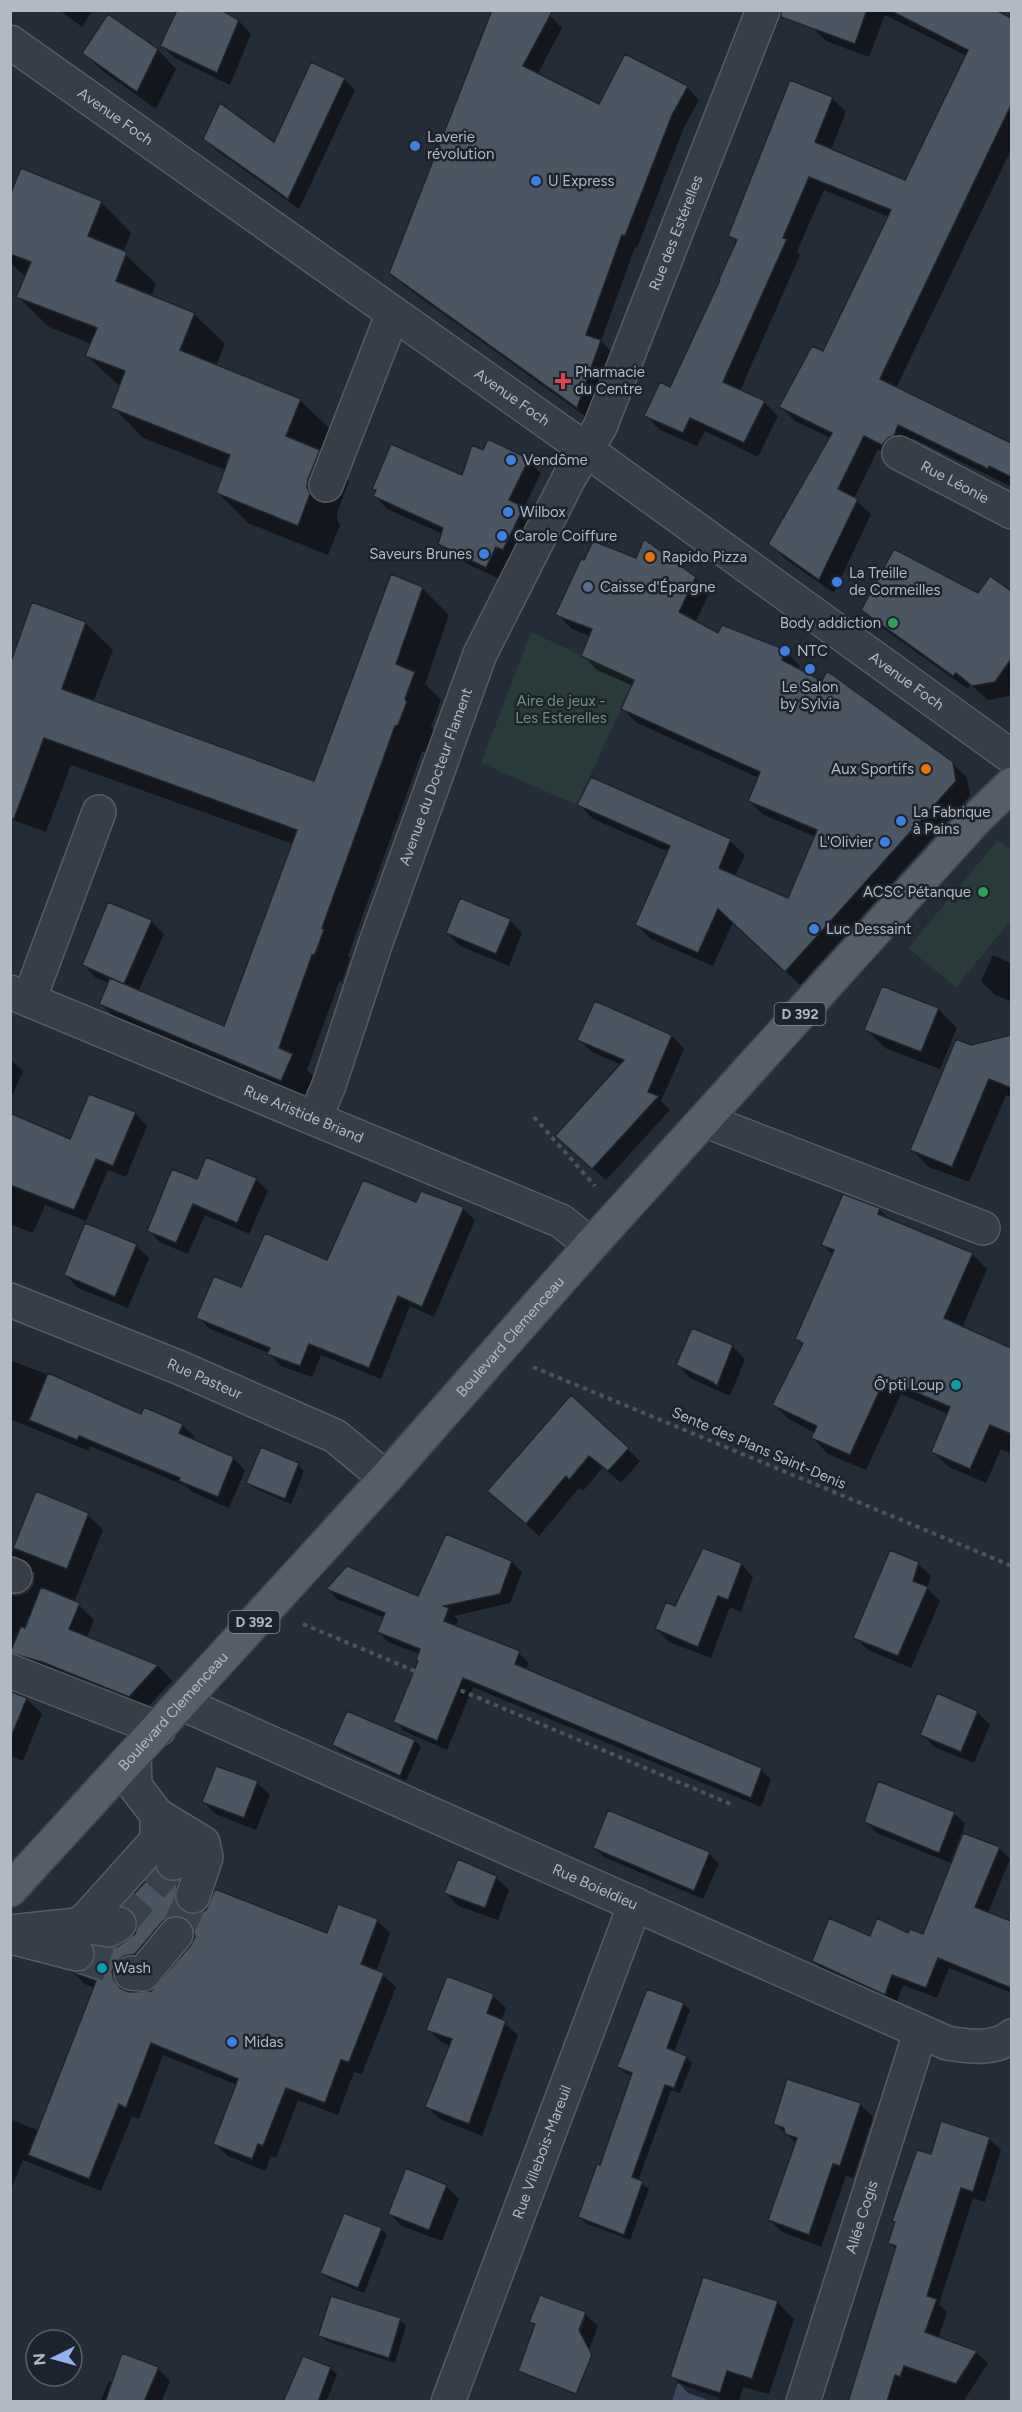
<svg xmlns="http://www.w3.org/2000/svg" width="1022" height="2412" viewBox="0 0 1022 2412" font-family="Figtree,sans-serif">
	<style>
		.green { fill: #293a3a }
		.water { fill: #3b495e }
		.shadow { fill: #0007; fill-rule: evenodd }
		.building { fill: #4c5662; stroke: #1f252e; stroke-width: 1.5; fill-rule: evenodd }
		.lines { fill: none; stroke-linecap: round; stroke-linejoin: round }
		.minor-tunnel { stroke: #39414c; stroke-width: 33; stroke-dasharray: 33 16; stroke-linecap: butt }
		.minor-casing { stroke: #555c65; stroke-width: 36 }
		.major-casing { stroke: #414751; stroke-width: 36 }
		.path { stroke: #475759; stroke-width: 4; stroke-dasharray: 4.5 4.5; stroke-linecap: butt }
		.minor { stroke: #373e48; stroke-width: 33 }
		.major { stroke: #555d68; stroke-width: 33 }
		.shop-dot { fill: #3f7fe0; stroke: #1d232c; stroke-width: 2 }
		.health-dot { fill: #e0444e; stroke: #1d232c; stroke-width: 2 }
		.food-dot { fill: #e8710a; stroke: #1d232c; stroke-width: 2 }
		.service-dot { fill: #5c6f8a; stroke: #1d232c; stroke-width: 2 }
		.leisure-dot { fill: #2e9e5b; stroke: #1d232c; stroke-width: 2 }
		.culture-dot { fill: #0f9aa8; stroke: #1d232c; stroke-width: 2 }
		.labels { text-anchor: middle; dominant-baseline: central; stroke-width: 5; stroke-linejoin: round; paint-order: stroke }
		.shield { fill: #1d232c; stroke: #858c96; stroke-width: 1.5 }
		.shield-label { font-size: 14px; font-weight: bold; fill: #b2b9c4 }
		.street-label { font-size: 15px; fill: #b2b9c4; stroke: #1d232c }
		.poi-label { font-size: 15px; fill: #b2b9c4; stroke: #1d232c; text-anchor: start }
		.park-label { font-size: 15px; fill: #6c9276; stroke: #1d232c }
	</style>
	<rect width="100%" height="100%" fill="#242c37"/>
	<!-- green -->
	<path class="green" d="M531,632L634,680L577,805L481,763Z
		M998,840L1011,851V920L956,987L908,948Z"/>
	<!-- water -->
	<path class="water" d="M678,2383L720,2398L718,2401H672Z"/>
	<!-- shadow -->
	<path class="shadow" d="M59,10H93L82,27Z
		M218,10L239,21L251,34L230,85L175,58L162,46Z
		M819,10H992L1012,20V148L896,388L1012,444V487L912,438L907,450L897,459L878,449L854,499L871,514L834,593L784,558L770,544L831,438L795,421L781,407L824,353L889,217L824,190L797,251L800,255L740,391L764,402L778,416L758,457L705,431L697,446L660,430L646,416L671,389L737,243L729,235L832,98L846,112L831,150L906,182L967,56L885,15L869,57L826,41L812,27Z
		M109,16L158,50L176,69L156,109L103,71L84,53Z
		M550,16L562,28L537,75L599,106L687,87L699,100L684,127L637,248L635,247L601,341L613,354L589,419L403,285L391,272Z
		M344,79L355,90L299,209L216,150L205,139L275,144Z
		M10,199L101,202L131,233L123,252L156,284L151,297L194,314L225,344L216,366L300,400L331,430L321,453L349,481L338,510L337,519L340,525L328,555L248,523L218,493L226,470L143,438L113,407L121,387L87,356L92,344L49,327L18,297L26,277L10,263Z
		M484,452L528,460L541,473L523,509L535,521L516,561L509,559L499,579L452,556L439,544L443,534L387,509L375,496L377,491L374,488L462,477Z
		M637,560L695,578L710,592L695,623L718,635L723,627L785,651L800,666L798,670L952,763L967,778L970,796L800,985L733,922L713,966L651,939L637,925L669,852L593,819L579,804L730,841L745,855L735,876L789,900L816,837L764,815L749,801L759,778L637,723L623,709L633,686L597,670L583,655L590,636L572,629L557,614Z
		M990,578L1012,593V692L1009,696L988,700L971,685L968,689L877,624L862,610L978,595Z
		M422,588L449,615L425,684L441,700L431,727L434,730L425,752H422L348,956L350,958L342,981L339,982L307,1070L319,1082L308,1107L128,1031L101,1004L109,983L96,978L84,965L151,921L164,934L138,992L225,1028L293,844L71,765L46,832L10,819V668L85,623L113,650L93,702L315,783Z
		M510,920L522,933L509,966L460,946L447,933Z
		M993,955L1010,963L1012,961V1002L995,995L981,981Z
		M883,988L939,1010L957,1028L940,1069L885,1048L866,1029Z
		M596,1003L672,1036L684,1049L661,1101L670,1110L606,1180L570,1148L622,1065L592,1052L579,1040Z
		M1012,1037V1097L1006,1095L969,1182L929,1167L912,1150L971,1047Z
		M10,1059L23,1071L10,1101Z
		M135,1113L147,1126L126,1177L108,1170L86,1221L45,1205L33,1233L10,1224V1115L71,1141Z
		M256,1179L268,1191L249,1234L205,1215L188,1254L161,1243L149,1231L198,1181Z
		M844,1196L880,1210L890,1220L972,1254L987,1269L962,1328L1012,1349V1454L1001,1449L986,1483L949,1467L933,1451L948,1414L901,1394L866,1470L828,1454L813,1438L815,1433L790,1420L774,1405L803,1346L796,1339L833,1255L823,1245Z
		M416,1204L463,1209L475,1220L434,1317L410,1306L381,1379L321,1355L312,1377L281,1366L269,1353L210,1329L198,1317L241,1289L327,1262Z
		M136,1246L149,1258L128,1308L78,1288L66,1275Z
		M732,1346L745,1359L730,1396L690,1378L678,1365Z
		M10,1360L83,1388L142,1416L182,1425L194,1436L192,1441L233,1458L245,1470L229,1508L192,1492L186,1486L90,1446L89,1451L10,1419Z
		M571,1397L640,1461L621,1483L603,1467L583,1491L579,1488L539,1536L489,1491Z
		M298,1465L304,1471L291,1504L254,1488L248,1482Z
		M37,1493L88,1515L103,1530L74,1602L79,1605L94,1620L87,1638L158,1666L172,1681L144,1711L10,1675V1595L18,1596L28,1592L34,1584L35,1572L26,1570L11,1555Z
		M512,1562L522,1572L510,1603L454,1616L458,1620L455,1627L519,1653L529,1663L526,1670L761,1770L771,1779L761,1807L473,1687L447,1750L404,1731L395,1721L419,1661L420,1654L388,1642L378,1632L385,1618L337,1599L328,1589L419,1598Z
		M741,1564L753,1577L741,1612L730,1607L711,1658L669,1642L657,1629L676,1608Z
		M918,1564L931,1576L927,1588L940,1601L911,1668L868,1650L855,1637Z
		M10,1693L27,1699L42,1714L23,1761L10,1756Z
		M977,1712L990,1725L974,1763L934,1747L922,1734Z
		M347,1713L415,1741L421,1747L406,1781L340,1751L334,1745Z
		M257,1783L270,1795L256,1830L216,1814L203,1802Z
		M608,1812L709,1854L719,1863L703,1899L604,1857L594,1848Z
		M954,1813L965,1824L950,1863L953,1864L999,1848L1010,1859L988,1913L1012,1923V1993L949,1968L937,1998L903,1985L896,2005L825,1972L814,1961L871,1938L924,1936L953,1864L877,1833L866,1822Z
		M496,1877L509,1890L498,1920L458,1906L446,1893Z
		M165,1881L178,1882L190,1895L187,1915L328,1935L377,1921L390,1933L376,1972L383,1975L396,1987L362,2074L354,2072L338,2115L298,2100L276,2158L271,2156L265,2171L228,2156L215,2144L237,2085L163,2055L139,2119L132,2116L101,2191L23,2160L10,2192V2119L39,2131L95,1988L85,1984L74,1973L82,1974L92,1968L106,1950L119,1948L136,1934L139,1924L138,1919L125,1906ZM192,1928L195,1929L196,1938L192,1946L150,1993L141,1994L125,1991V1986L182,1929Z
		M648,1991L684,2004L690,2010L674,2052L686,2057L692,2063L680,2093L671,2090L638,2181L649,2189L630,2240L585,2223L579,2217L601,2167L633,2076L625,2073L619,2067Z
		M493,1996L506,2008L501,2021L518,2035L482,2136L440,2119L427,2107L451,2046L441,2042L428,2029Z
		M860,2104L873,2117L853,2178L846,2176L821,2247L782,2232L770,2220L796,2143L775,2124Z
		M989,2139L1001,2150L985,2202L973,2198L939,2304L947,2312L938,2339L976,2352L988,2363L963,2402H850L897,2250L890,2243L932,2156Z
		M446,2186L459,2199L442,2241L402,2226L389,2213Z
		M381,2229L387,2235L364,2293L328,2278L322,2272Z
		M777,2302L794,2319L769,2394L743,2387L739,2402H714L688,2393L672,2376Z
		M585,2314L598,2326L586,2357L572,2352L585,2318L536,2327L531,2322Z
		M400,2320L406,2326L395,2363L326,2341L320,2335Z
		M330,2368L337,2374L326,2402H285Z
		M158,2369L170,2381L161,2402H100L109,2381L113,2383Z"/>
	<!-- building -->
	<path class="building" d="M177,10H221L239,20L217,73L160,46Z
		M492,10H553L523,66L599,104L625,54L688,86L672,115L625,236L622,235L586,335L601,340L577,408L389,273Z
		M781,10H867L855,44L781,17Z
		M889,10H996L1011,18V105L880,379L1011,443V477L989,466L988,469L898,425L894,436L888,438L882,445L864,436L838,489L858,499L819,580L768,544L832,433L779,407L812,346L823,351L891,210L809,177L783,238L787,239L723,382L765,401L744,443L690,418L683,433L644,416L660,382L670,387L720,280L719,279L737,240L728,236L790,80L833,97L815,142L905,180L968,50Z
		M108,14L158,49L137,92L82,53Z
		M311,62L345,78L288,199L203,139L220,103L274,142Z
		M21,168L102,201L88,236L127,252L116,281L195,313L180,350L301,399L286,436L320,450L308,479L307,487L310,494L298,526L216,493L230,455L111,408L125,371L85,356L97,328L16,297L31,262L10,254V195Z
		M488,439L529,459L509,500L524,507L503,550L496,547L486,568L438,544L443,528L373,496L376,490L372,489L391,444L462,475L472,445L483,450Z
		M644,539L696,577L679,612L718,633L722,625L786,650L782,660L822,681L827,671L953,762L956,781L785,972L718,909L698,953L635,925L670,846L577,805L591,777L731,839L719,868L788,898L817,830L748,801L760,772L621,709L634,680L581,656L592,629L555,615L581,559L584,560L593,541L636,558Z
		M894,549L978,593L990,576L1011,591V659L995,682L972,686L956,673L953,676L861,610Z
		M391,574L423,587L396,664L415,672L405,699L407,702L398,725L395,726L322,928L324,930L315,954L312,955L279,1048L293,1054L281,1081L99,1004L110,978L224,1026L297,830L44,738L14,819L10,818V664L32,602L86,622L62,689L314,781Z
		M460,898L511,919L496,954L446,933Z
		M108,902L152,920L124,984L82,965Z
		M882,986L939,1008L921,1052L864,1030Z
		M595,1001L672,1035L648,1092L659,1096L592,1169L555,1136L624,1060L577,1040Z
		M1011,1035V1088L989,1079L952,1167L910,1150L956,1039L971,1045Z
		M89,1094L136,1112L113,1166L96,1159L74,1210L10,1185V1113L70,1139Z
		M206,1157L257,1178L237,1223L193,1204L176,1243L147,1231L172,1169L197,1179Z
		M363,1180L416,1202L421,1191L464,1207L422,1307L398,1296L369,1368L309,1344L300,1366L267,1354L270,1348L196,1318L214,1276L241,1287L265,1233L327,1260Z
		M843,1194L880,1208L878,1214L973,1253L944,1318L1011,1348V1434L990,1425L970,1469L931,1452L950,1407L885,1379L850,1455L811,1438L817,1426L772,1405L803,1343L795,1339L834,1250L821,1245Z
		M85,1223L137,1244L115,1297L64,1275Z
		M692,1328L733,1345L717,1386L712,1382L676,1365Z
		M48,1373L141,1414L144,1407L183,1424L179,1433L234,1457L218,1497L179,1481L180,1478L79,1436L77,1440L29,1420Z
		M571,1395L629,1448L608,1471L589,1456L569,1480L566,1476L526,1524L487,1491Z
		M261,1447L299,1463L285,1499L246,1483Z
		M36,1491L89,1513L67,1569L13,1548Z
		M446,1534L512,1561L500,1594L444,1606L449,1608L444,1621L520,1651L515,1664L762,1768L751,1798L463,1678L437,1741L393,1722L418,1661L416,1660L420,1649L377,1632L385,1613L326,1589L347,1566L418,1596Z
		M703,1548L742,1563L728,1600L718,1596L698,1647L655,1629L666,1602L675,1606Z
		M890,1550L919,1562L913,1581L928,1587L898,1656L853,1638Z
		M41,1587L80,1603L69,1629L158,1665L129,1697L42,1662L10,1653L21,1626L25,1628Z
		M10,1691L27,1698L11,1737H10Z
		M937,1693L978,1711L961,1752L920,1735Z
		M347,1711L415,1740L400,1776L332,1745Z
		M216,1766L258,1781L244,1818L202,1802Z
		M878,1781L955,1812L939,1853L864,1822Z
		M608,1810L710,1852L694,1891L593,1848Z
		M963,1833L1000,1847L975,1907L1011,1921V1988L938,1958L926,1988L892,1975L885,1995L812,1961L829,1918L870,1936L877,1918L908,1933L910,1929L923,1934Z
		M458,1859L497,1876L485,1908L444,1893Z
		M156,1870L161,1877L169,1881H178L175,1900L179,1909L188,1914H197L206,1910L215,1889L327,1933L338,1904L378,1919L361,1964L384,1973L349,2062L341,2060L325,2103L286,2088L263,2146L258,2144L252,2159L213,2144L238,2079L151,2043L126,2108L119,2104L89,2179L28,2155L96,1981L70,1972H81L91,1967L95,1958L94,1947L106,1949L118,1946L135,1934L138,1924L135,1915L129,1908L123,1906ZM179,1915L187,1919L193,1927L195,1937L190,1946L151,1991L129,1992L120,1988L114,1980L112,1972L116,1962L124,1956L135,1954L162,1922L169,1917Z
		M447,1976L494,1994L487,2013L506,2021L469,2124L425,2107L452,2039L426,2030Z
		M647,1989L684,2003L667,2048L687,2056L674,2088L665,2085L632,2177L643,2181L624,2235L578,2217L597,2164L600,2165L632,2073L617,2067Z
		M787,2079L861,2103L840,2166L833,2164L809,2235L768,2220L797,2138L785,2134L784,2128L773,2124Z
		M941,2121L990,2137L973,2192L961,2188L927,2296L937,2299L925,2332L977,2351L956,2384L904,2366L900,2377L895,2375L887,2402H848L896,2246L888,2243L895,2222L892,2221L917,2150L931,2154Z
		M406,2168L447,2185L429,2230L388,2214Z
		M344,2213L382,2228L358,2288L320,2273Z
		M703,2277L778,2301L752,2379L727,2371L720,2393L670,2377Z
		M540,2295L586,2312L579,2330L592,2355L576,2394L518,2371L535,2324L529,2322Z
		M331,2296L401,2318L389,2358L318,2336Z
		M122,2353L159,2367L144,2402H105Z
		M303,2356L331,2367L318,2402H283Z"/>
	<g class="lines">
		<!-- minor-tunnel -->
		<path class="minor-tunnel" d="M119,1924L173,1863
			M176,1934L193,1896
			M77,1954L131,1973"/>
		<defs>
			<g id="minor">
				<path id="s1" d="M10,42L567,436L1012,757"/>
				<path id="s2" d="M899,453L1012,512"/>
				<path d="M326,485L393,313"/>
				<path id="s3" d="M10,992L561,1221L591,1245"/>
				<path d="M29,1000L99,812"/>
				<path id="s4" d="M315,1118L329,1085L375,945L480,654L569,478L600,427L763,10"/>
				<path d="M704,1120L983,1228"/>
				<path id="s5" d="M10,1300L178,1367L335,1436L386,1478"/>
				<path d="M10,1574L15,1576"/>
				<path d="M10,1671L159,1729"/>
				<path id="s6" d="M181,1703L947,2043C967,2046 994,2051 1012,2036"/>
				<path d="M157,1815L203,1843L206,1857L193,1896"/>
				<path d="M157,1815L175,1853L173,1863"/>
				<path d="M77,1925L109,1930L119,1924"/>
				<path d="M10,1932L77,1925L87,1918L157,1840V1815L135,1786L134,1755"/>
				<path d="M15,1938L77,1954"/>
				<path d="M131,1973L143,1974L176,1934"/>
				<path id="s7" d="M448,2402L635,1904"/>
				<path id="s8" d="M803,2402L920,2033"/>
			</g>
			<g id="major">
				<path id="s9" d="M10,1890L386,1478L591,1245L976,819L1012,784"/>
			</g>
		</defs>
		<!-- minor casing -->
		<use href="#minor" class="minor-casing"/>
		<!-- major casing -->
		<use href="#major" class="major-casing"/>
		<!-- path -->
		<path class="path" d="M534,1117L595,1186
			M533,1367L1012,1566
			M303,1624L733,1805"/>
		<!-- minor -->
		<use href="#minor" class="minor"/>
		<!-- major -->
		<use href="#major" class="major"/>
	</g>
	<!-- markers -->
	<g class="shop-dot">
		<circle cx="415" cy="146" r="6"/>
		<circle cx="536" cy="181" r="6"/>
		<circle cx="511" cy="460" r="6"/>
		<circle cx="508" cy="512" r="6"/>
		<circle cx="502" cy="536" r="6"/>
		<circle cx="484" cy="554" r="6"/>
		<circle cx="837" cy="582" r="6"/>
		<circle cx="785" cy="651" r="6"/>
		<circle cx="810" cy="669" r="6"/>
		<circle cx="901" cy="821" r="6"/>
		<circle cx="885" cy="842" r="6"/>
		<circle cx="814" cy="929" r="6"/>
		<circle cx="232" cy="2042" r="6"/>
	</g>
	<path class="health-dot" d="M560 372h6v6h6v6h-6v6h-6v-6h-6v-6h6z"/>
	<g class="food-dot">
		<circle cx="650" cy="557" r="6"/>
		<circle cx="926" cy="769" r="6"/>
	</g>
	<circle class="service-dot" cx="588" cy="587" r="6"/>
	<g class="leisure-dot">
		<circle cx="893" cy="623" r="6"/>
		<circle cx="983" cy="892" r="6"/>
	</g>
	<g class="culture-dot">
		<circle cx="956" cy="1385" r="6"/>
		<circle cx="102" cy="1968" r="6"/>
	</g>
	<g class="labels">
		<!-- shield labels -->
		<g class="shield">
			<rect x="774.5" y="1003" width="51" height="22" rx="4.5"/>
			<rect x="228.5" y="1611" width="51" height="22" rx="4.5"/>
		</g>
		<g class="shield-label">
			<text x="800" y="1014">D 392</text>
			<text x="254" y="1622">D 392</text>
		</g>
		<!-- street labels -->
		<g class="street-label">
			<text stroke="none"><textPath href="#s1" startOffset="129">Avenue Foch</textPath></text>
			<text stroke="none"><textPath href="#s4" startOffset="958">Rue des Estérelles</textPath></text>
			<text stroke="none"><textPath href="#s1" startOffset="615">Avenue Foch</textPath></text>
			<text stroke="none"><textPath href="#s2" startOffset="63">Rue Léonie</textPath></text>
			<text stroke="none"><textPath href="#s1" startOffset="1101">Avenue Foch</textPath></text>
			<text stroke="none"><textPath href="#s4" startOffset="362">Avenue du Docteur Flament</textPath></text>
			<text stroke="none"><textPath href="#s3" startOffset="318">Rue Aristide Briand</textPath></text>
			<text stroke="none"><textPath href="#s9" startOffset="746">Boulevard Clemenceau</textPath></text>
			<text stroke="none"><textPath href="#s5" startOffset="210">Rue Pasteur</textPath></text>
			<text transform="translate(759 1448) rotate(23)">Sente des Plans Saint-Denis</text>
			<text stroke="none"><textPath href="#s9" startOffset="242">Boulevard Clemenceau</textPath></text>
			<text stroke="none"><textPath href="#s6" startOffset="453">Rue Boieldieu</textPath></text>
			<text stroke="none"><textPath href="#s7" startOffset="267">Rue Villebois-Mareuil</textPath></text>
			<text stroke="none"><textPath href="#s8" startOffset="194">Allée Cogis</textPath></text>
		</g>
		<!-- poi labels -->
		<g class="poi-label">
			<text x="427" y="137">Laverie<tspan x="427" dy="17">révolution</tspan></text>
			<text x="548" y="181">U Express</text>
			<text x="575" y="372">Pharmacie<tspan x="575" dy="17">du Centre</tspan></text>
			<text x="523" y="460">Vendôme</text>
			<text x="520" y="512">Wilbox</text>
			<text x="514" y="536">Carole Coiffure</text>
			<text x="472" y="554" text-anchor="end">Saveurs Brunes</text>
			<text x="662" y="557">Rapido Pizza</text>
			<text x="849" y="573">La Treille<tspan x="849" dy="17">de Cormeilles</tspan></text>
			<text x="600" y="587">Caisse d'Épargne</text>
			<text x="881" y="623" text-anchor="end">Body addiction</text>
			<text x="797" y="651">NTC</text>
			<text x="810" y="687" text-anchor="middle">Le Salon<tspan x="810" dy="17">by Sylvia</tspan></text>
			<text x="914" y="769" text-anchor="end">Aux Sportifs</text>
			<text x="913" y="812">La Fabrique<tspan x="913" dy="17">à Pains</tspan></text>
			<text x="873" y="842" text-anchor="end">L'Olivier</text>
			<text x="971" y="892" text-anchor="end">ACSC Pétanque</text>
			<text x="826" y="929">Luc Dessaint</text>
			<text x="944" y="1385" text-anchor="end">Ô'pti Loup</text>
			<text x="114" y="1968">Wash</text>
			<text x="244" y="2042">Midas</text>
		</g>
		<!-- park labels -->
		<g class="park-label">
			<text x="561" y="701">Aire de jeux -<tspan x="561" dy="17">Les Esterelles</tspan></text>
		</g>
	</g>
	<!-- border -->
	<rect width="1022" height="2412" fill="none" stroke="#b2b9c4" stroke-width="24"/>
	<!-- north arrow -->
	<g transform="translate(54 2358) rotate(265)"><circle r="28" fill="#1d232c" stroke="#595f69" stroke-width="1.5"/>
	<path d="M0-4.5L10 22L0 15L-10 22Z" fill="#90b1eb"/>
	<text y="-9" font-size="16" font-weight="bold" text-anchor="middle" fill="#b2b9c4">N</text>
	</g>
</svg>
